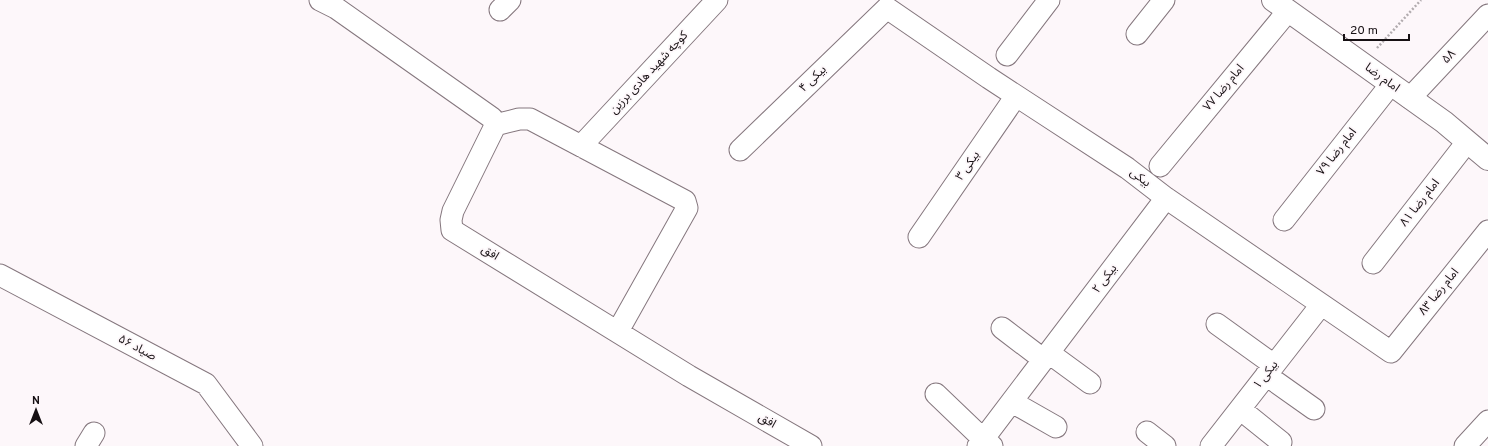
<svg xmlns="http://www.w3.org/2000/svg" width="1488" height="446" viewBox="0 0 1488 446" font-family="Overpass,'Noto Sans Arabic',sans-serif">
	<style>
		.lines { fill: none; stroke-linecap: round; stroke-linejoin: round }
		.street-casing { stroke: #85777e; stroke-width: 23 }
		.secondary-casing { stroke: #85777e; stroke-width: 24 }
		.path { stroke: #b2acaf; stroke-width: 2.5; stroke-dasharray: 2 2; stroke-linecap: butt }
		.street { stroke: #fff; stroke-width: 21 }
		.secondary { stroke: #fff; stroke-width: 22 }
		.labels { text-anchor: middle; dominant-baseline: central; stroke-width: 3.5; stroke-linejoin: round; paint-order: stroke }
		.street-label { font-size: 12px; fill: #161013; stroke: #fdf7fa }
	</style>
	<rect width="100%" height="100%" fill="#fdf7fa"/>
	<g class="lines">
		<defs>
			<path id="street" d="M320,0L336,8L492,118L495,125L493,130L453,211L451,220L452,230L689,376L811,446
				M500,10L510,0
				M1137,34L1164,0
				M1007,55L1049,0
				M1410,98L1488,15
				M495,125L519,119H530L685,201L687,208L618,331
				M581,146L717,0
				M740,150L887,8L989,78L1127,168L1166,198L1391,352L1488,231
				M1160,166L1288,11
				M1284,220L1391,84
				M919,237L1016,96
				M1373,263L1467,142
				M0,275L206,384L252,446
				M1217,324L1274,365
				M1002,328L1044,360
				M1049,353L1090,383
				M1266,375L1314,409
				M936,394L983,439L992,446
				M1012,402L1056,427
				M1240,409L1281,442
				M1147,432L1165,446
				M86,446L94,433
				M978,446L1166,198
				M1211,446L1321,305
				M1465,446L1488,421"/>
			<path id="secondary" d="M1273,0L1444,122L1488,159"/>
		</defs>
		<!-- street casing -->
		<use href="#street" class="street-casing"/>
		<!-- secondary casing -->
		<use href="#secondary" class="secondary-casing"/>
		<!-- path -->
		<path class="path" d="M1377,48L1421,0"/>
		<!-- street -->
		<use href="#street" class="street"/>
		<!-- secondary -->
		<use href="#secondary" class="secondary"/>
	</g>
	<g class="labels">
		<!-- street labels -->
		<g class="street-label">
			<text transform="translate(1449 57) rotate(-47)">۵۸</text>
			<text transform="translate(649 73) rotate(-47)">کوچه شهید هادی برزین</text>
			<text transform="translate(1382 78) rotate(36)">امام رضا</text>
			<text transform="translate(813 79) rotate(-44)">۴ بیکی</text>
			<text transform="translate(1224 88) rotate(-50)">امام رضا ۷۷</text>
			<text transform="translate(1337 152) rotate(-52)">امام رضا ۷۹</text>
			<text transform="translate(968 166) rotate(-55)">۳ بیکی</text>
			<text transform="translate(1140 178) rotate(38)">بیکی</text>
			<text transform="translate(1420 203) rotate(-52)">امام رضا ۸۱</text>
			<text transform="translate(490 253) rotate(32)">افق</text>
			<text transform="translate(1105 279) rotate(-53)">۲ بیکی</text>
			<text transform="translate(1439 292) rotate(-51)">امام رضا ۸۳</text>
			<text transform="translate(137 348) rotate(28)">صیاد ۵۶</text>
			<text transform="translate(1266 375) rotate(-52)">۱ بیکی</text>
			<text transform="translate(767 421) rotate(30)">افق</text>
		</g>
	</g>
	<!-- north arrow -->
	<g transform="translate(36 410)" stroke="#fdf7fa" stroke-width="3" paint-order="stroke">
	<path d="M0-3L7 15L0 10L-7 15Z" fill="#161013"/>
	<text y="-6" font-size="11" font-weight="bold" text-anchor="middle" fill="#161013">N</text>
	</g>
	<!-- scale -->
	<path d="M1344 34v6h65v-6" fill="none" stroke="#161013" stroke-width="2"/>
	<text x="1350" y="34" font-size="12" fill="#161013" stroke="#fdf7fa" stroke-width="3" paint-order="stroke">20 m</text>
</svg>
